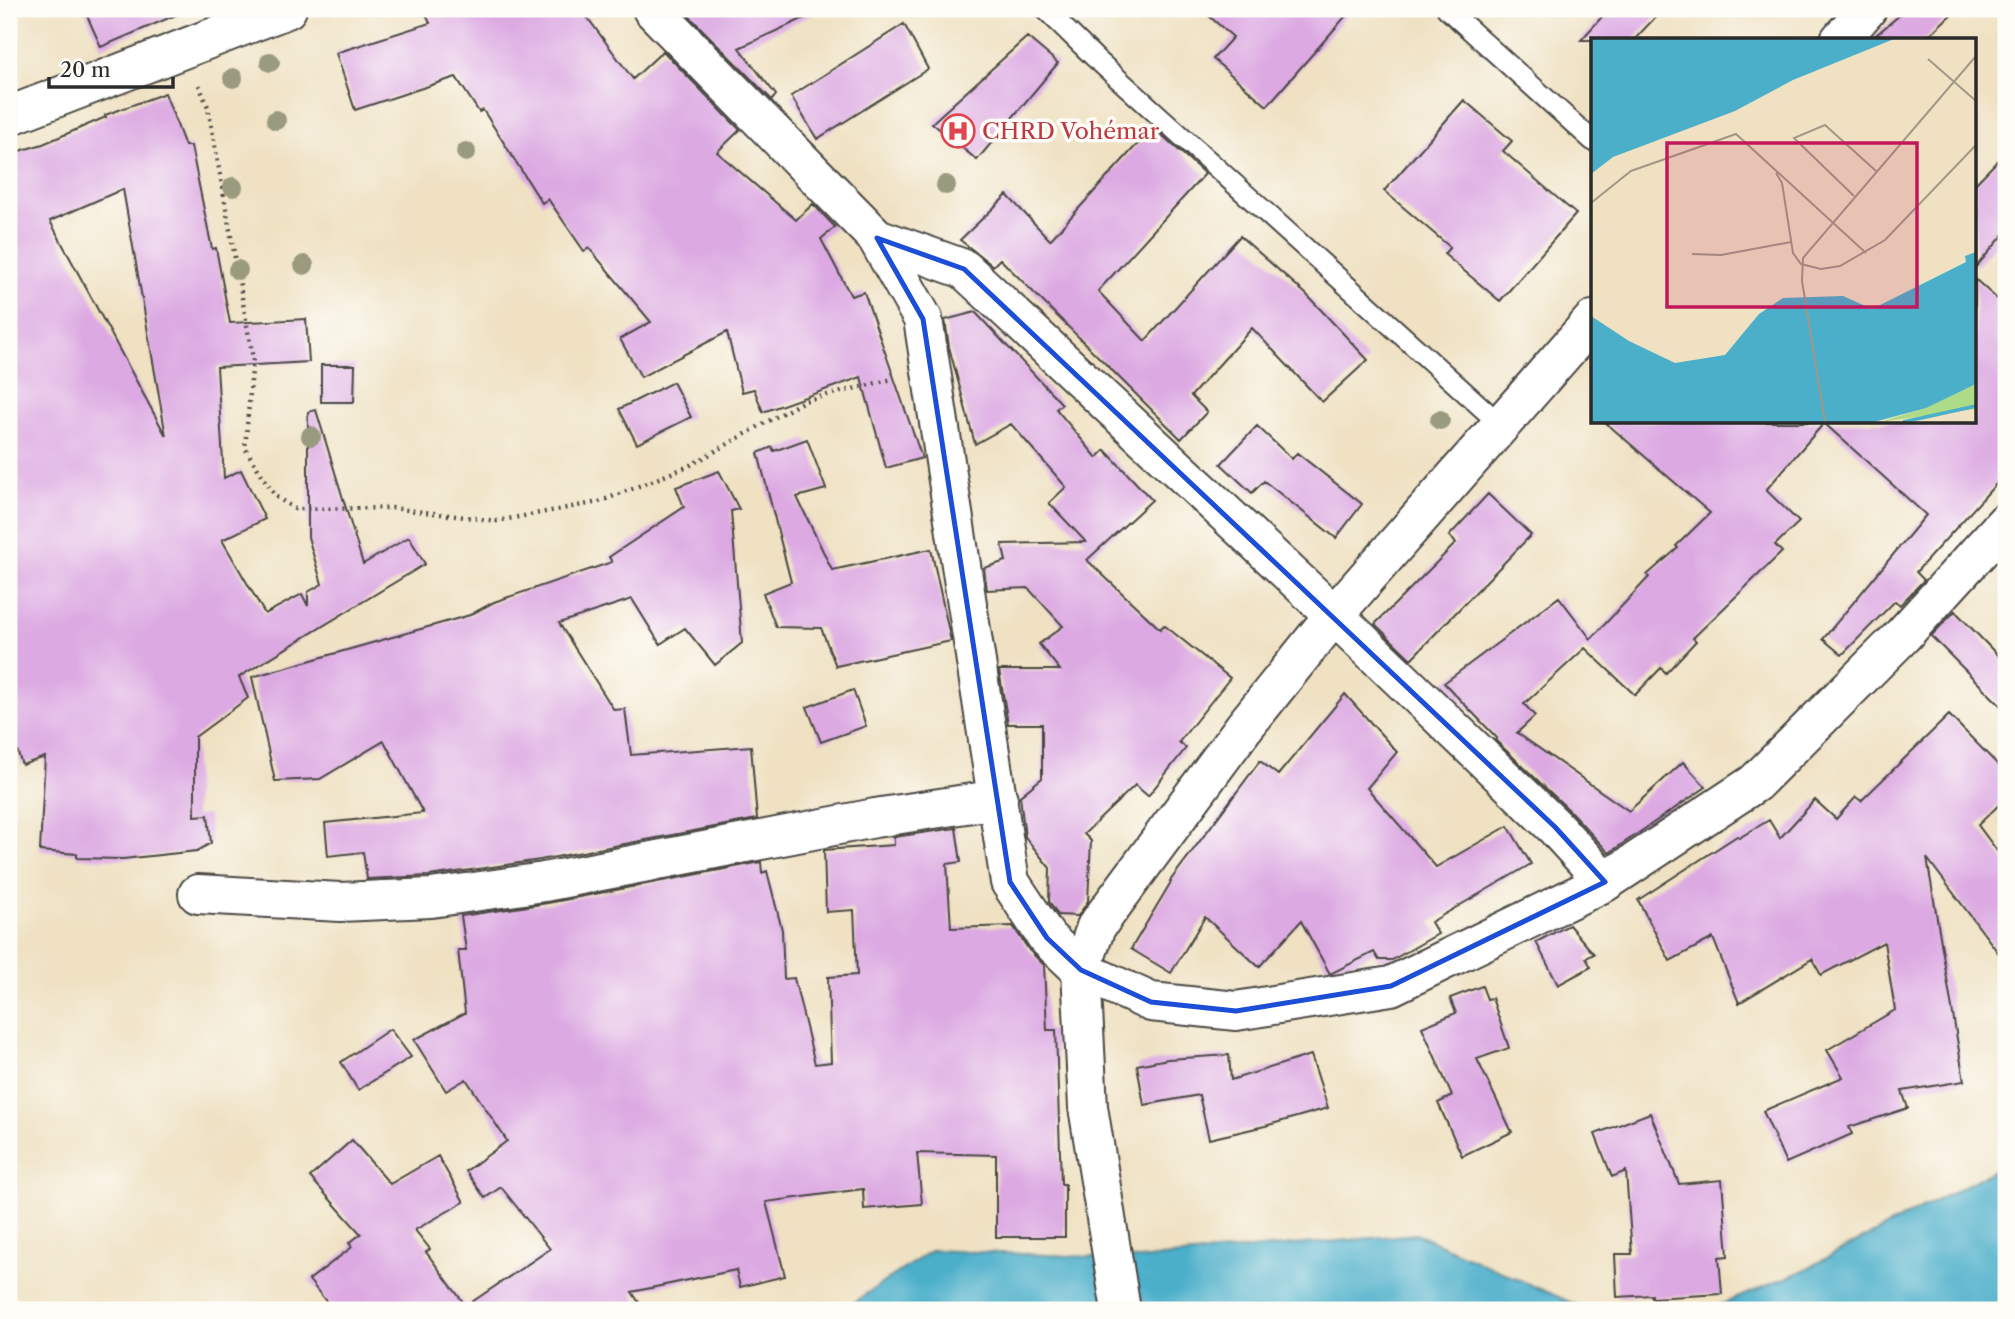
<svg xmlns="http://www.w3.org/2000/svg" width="2015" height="1319" viewBox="0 0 2015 1319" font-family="'Libre Caslon Text',serif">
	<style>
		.water { fill: #4bafca; stroke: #3b6d7a; stroke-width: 2 }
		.building { fill: #dca9e2; fill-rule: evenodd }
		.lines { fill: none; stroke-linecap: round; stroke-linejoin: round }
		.service-casing { stroke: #484642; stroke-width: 23 }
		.minor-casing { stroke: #484642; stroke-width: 42 }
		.tertiary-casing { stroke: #484642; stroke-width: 42 }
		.path { stroke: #484642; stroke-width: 4.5; stroke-dasharray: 2 5; stroke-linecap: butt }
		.service { stroke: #fff; stroke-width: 19 }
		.minor { stroke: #fff; stroke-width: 38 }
		.tertiary { stroke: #fff; stroke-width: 38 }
		.tree { fill: #999a7e }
		.marked { fill: none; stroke: #1d4ed8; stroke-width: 5; stroke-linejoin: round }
		.labels { text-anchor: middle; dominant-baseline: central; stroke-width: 7; stroke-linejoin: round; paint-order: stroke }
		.health-label { font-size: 23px; fill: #be3a42; stroke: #fdfcf7; text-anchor: start }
		.inset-river { fill: none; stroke: #4bafca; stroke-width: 3.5 }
		.inset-road { fill: none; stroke: #a19886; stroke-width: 2 }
		.view { fill: #c2185b; fill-opacity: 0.15; stroke: #c2185b; stroke-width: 3.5 }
		.inset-edge { fill: none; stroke: #2b2b2b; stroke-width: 3.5 }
	</style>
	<rect width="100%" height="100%" fill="#fdfcf7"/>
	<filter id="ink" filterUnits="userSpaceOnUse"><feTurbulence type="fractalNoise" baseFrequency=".0143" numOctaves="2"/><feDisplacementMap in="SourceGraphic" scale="14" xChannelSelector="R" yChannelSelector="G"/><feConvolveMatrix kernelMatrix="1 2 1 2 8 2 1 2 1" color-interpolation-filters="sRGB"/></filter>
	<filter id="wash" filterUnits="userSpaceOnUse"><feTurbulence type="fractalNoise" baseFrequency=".00686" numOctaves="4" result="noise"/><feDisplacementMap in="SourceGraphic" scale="28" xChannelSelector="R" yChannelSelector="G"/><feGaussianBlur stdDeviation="1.57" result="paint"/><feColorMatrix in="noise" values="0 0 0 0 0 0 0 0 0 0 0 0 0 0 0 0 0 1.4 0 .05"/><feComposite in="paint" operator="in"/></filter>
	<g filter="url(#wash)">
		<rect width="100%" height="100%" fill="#efe1c2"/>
		<!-- water -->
		<path class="water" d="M2006,1164V1310H1708L1802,1271Z
			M1416,1234L1588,1310H842L932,1250L1138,1259Z"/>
		<g id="blocks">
			<!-- building -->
			<path class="building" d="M84,9H190L101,47Z
				M423,9H581L633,79L663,51L740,130L717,152L796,220L813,204L835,227L821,239L851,296L864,292L922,458L886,468L861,377L763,412L754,389L742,392L727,332L641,377L620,339L651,322L589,248L584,251L548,199L542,203L483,110L479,112L456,77L355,110L336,53L430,23Z
				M682,9H824L739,48L776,95L772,100Z
				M1201,9H1352L1267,106L1213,59L1233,37Z
				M1609,9H1663L1634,40H1581Z
				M1907,9H1957L1924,40H1870Z
				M904,24L928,69L817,139L791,96Z
				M1027,37L1058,63L977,160L932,123Z
				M165,93L185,146H191L212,249L216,248L230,323L306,319L309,362L217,367L224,478L241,470L265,519L222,540L265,614L302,594L308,606V592L322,584L308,537V412L316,410L363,564L409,537L425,564L239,677L248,698L195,737V816L208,815L211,843L197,851L123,859L77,858V854L40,851L45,757L22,765L9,726V154L43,144L106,117L105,115ZM123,189L166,436L50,221Z
				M1464,100L1512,141L1503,151L1576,214L1500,301L1444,254L1450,247L1384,191Z
				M1153,127L1205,174L1098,291L1145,341L1240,236L1306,294L1368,360L1322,402L1252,328L1191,396L1207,412L1181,439L1000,259L993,266L960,240L1007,195L1050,240Z
				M2006,152V232L1975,268V184Z
				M1975,279L2006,307V473L1916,572L1924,580L1900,605L1895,601L1842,655L1823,639L1926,515L1824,423L1766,490L1799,522L1775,545L1782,552L1693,638L1696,641L1666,673L1661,668L1635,695L1585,648L1524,704L1535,716L1517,733L1629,811L1683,762L1706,787L1609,853L1570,811L1495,740L1497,738L1444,683L1559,597L1591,639L1649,577L1647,575L1678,548L1676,546L1710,513L1605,422H1975Z
				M975,312L1062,404L1056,409L1097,458L1105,450L1152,500L1087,560L1160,629L1164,625L1230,678L1179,742L1186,748L1148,796L1135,785L1084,834L1091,841L1088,901L1078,916L1058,915L1049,901L1050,868L1025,837L1020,796L1042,778V724H1008L999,670H1060L1039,644L1063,626L1028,588L987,590L984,568L1006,561L1002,544L1086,542L1049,503L1066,487L1011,424L975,444L949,347L945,320Z
				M321,365H355L354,402H321Z
				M673,382L691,417L637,444L619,409Z
				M1257,426L1292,459L1297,453L1362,504L1336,538L1264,481L1252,493L1221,464Z
				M807,439L826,489L797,497L832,570L931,549L951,641L836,666L821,628L776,627L763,593L791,582L758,453L772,447L774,451Z
				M719,471L739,509L731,511L742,643L715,665L685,628L660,644L632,599L559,623L614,710L625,709L631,755L751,746L757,819L540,860L429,876L367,879L363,852L328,856L325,823L423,813L384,741L320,779L275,781L252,677L470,615L494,602L612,562L609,557L684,507L676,487Z
				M1488,494L1531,535L1411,659L1375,624L1456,543L1449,536Z
				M1955,611L2006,664V711L1931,636Z
				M853,690L866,726L821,742L807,707Z
				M1345,694L1397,752L1367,788L1436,867L1508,826L1531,864L1431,922L1438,934L1392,960H1379L1374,952L1330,974L1301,921L1259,967L1205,917L1171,973L1131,949L1171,882L1170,881L1260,761L1278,775Z
				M1949,715L2006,773V798L1978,825L2006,863V963L1927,858L1964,1081L1902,1091L1908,1108L1849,1127L1852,1134L1786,1163L1763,1111L1843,1077L1827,1050L1895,1010L1884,942L1821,975L1812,959L1739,1003L1713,938L1670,961L1638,900L1737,836L1739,838L1769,820L1780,838L1815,800L1836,819L1856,797L1861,801Z
				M956,828L961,862L947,864L951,928L1013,926L1029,950L1044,965L1047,1030H1056L1061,1184H1065V1237H996V1155L917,1153L922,1204L864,1209L863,1189L766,1202L785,1276L740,1287L736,1270L632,1292L644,1310H333L309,1280L352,1247L349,1243L361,1234L310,1177L352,1140L390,1184L438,1156L464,1202L415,1230L430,1249L426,1252L466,1306L550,1249L501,1187L485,1198L466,1171L507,1141L466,1079L446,1091L414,1040L465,1013L458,950H466L461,916L548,903L761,862L762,873L767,871L782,930L784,979L794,978L815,1064L831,1062L828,977L857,975L854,910L826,912L824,850L894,845V837Z
				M1569,925L1594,954L1586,958L1591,967L1558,985L1536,942Z
				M1482,986L1487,999L1492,998L1509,1048L1477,1059L1512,1132L1462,1156L1438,1103L1452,1096L1422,1027L1456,1013L1450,998Z
				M390,1029L411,1057L358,1090L341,1062Z
				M1229,1055L1231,1080L1311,1055L1328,1108L1265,1126L1209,1139L1199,1095L1144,1105L1137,1065L1168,1059Z
				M1650,1113L1679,1184L1722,1180L1728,1256L1719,1257L1722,1294L1652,1298V1295L1617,1297L1615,1254H1632L1626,1171L1612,1177L1595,1134Z"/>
		</g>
	</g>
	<g filter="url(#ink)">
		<use href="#blocks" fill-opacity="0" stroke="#484642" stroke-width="2"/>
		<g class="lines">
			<defs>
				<path id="service" d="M1045,9L1094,57L1501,425
					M1447,9L1593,141"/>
				<path id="minor" d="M652,9L877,238L964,269L1334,615L1555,827L1605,882
					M9,116L287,9
					M877,238L923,319L1010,882L1047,938L1081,970L1151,1002L1236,1011L1391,986L1605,882L1755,783L1902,636L2006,522
					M198,894L340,902L431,898L544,882L875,818L998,799"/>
				<path id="tertiary" d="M1840,40L1867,9
					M1121,1310L1088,1107L1081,970L1096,927L1244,727L1334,615L1593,320"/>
			</defs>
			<!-- service casing -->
			<use href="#service" class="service-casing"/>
			<!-- minor casing -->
			<use href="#minor" class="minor-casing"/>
			<!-- tertiary casing -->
			<use href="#tertiary" class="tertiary-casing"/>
			<!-- path -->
			<path class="path" d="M199,85L208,107L253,359L245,448L275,496L295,509L392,508L497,521L599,502L689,466L804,401L893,379"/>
			<!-- service -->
			<use href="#service" class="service"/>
			<!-- minor -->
			<use href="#minor" class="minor"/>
			<!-- tertiary -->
			<use href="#tertiary" class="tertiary"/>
		</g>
		<!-- trees -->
		<g class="tree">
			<circle cx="270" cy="62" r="10"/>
			<circle cx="233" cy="78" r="10"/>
			<circle cx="276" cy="120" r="10"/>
			<circle cx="466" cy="152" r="10"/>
			<circle cx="946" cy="185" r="10"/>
			<circle cx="233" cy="187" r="10"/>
			<circle cx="304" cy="265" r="10"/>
			<circle cx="238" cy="270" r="10"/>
			<circle cx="1440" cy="420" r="10"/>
			<circle cx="311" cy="436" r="10"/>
		</g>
	</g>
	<!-- marked area -->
	<path class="marked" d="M877,238L964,269L1555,827L1605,882L1391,986L1236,1011L1151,1002L1081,970L1047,938L1010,882L923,319Z"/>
	<!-- icons -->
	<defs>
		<symbol id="hospital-ring" viewBox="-11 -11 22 22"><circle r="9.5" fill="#fdfcf7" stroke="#e0444e" stroke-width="1.5"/><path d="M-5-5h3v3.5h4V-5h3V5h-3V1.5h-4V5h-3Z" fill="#e0444e"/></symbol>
	</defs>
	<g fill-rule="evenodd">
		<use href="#hospital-ring" x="939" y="112" width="38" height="38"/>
	</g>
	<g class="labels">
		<!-- health labels -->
		<g class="health-label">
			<text x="982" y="131">CHRD Vohémar</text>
		</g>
	</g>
	<!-- overview -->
	<g transform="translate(1591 38)">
		<rect width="385" height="385" fill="#efe1c2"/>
		<path d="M385,346V371L289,384L334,370Z" fill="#addb88"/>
		<path d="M0,1H303L202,42L144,73L22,119L0,136ZM385,214V346L335,370L283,384H0V278L38,303L84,325L134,317L168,276L192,260L252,258L281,271L375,224L374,218Z" fill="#4bafca"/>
		<path class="inset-river" d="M312,384L385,368"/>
		<path class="inset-road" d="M337,21L385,63M185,135L191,145L202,215L210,226L230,231L249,228L294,202L385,107M263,158L203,100L234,87L285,133M0,165L40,133L145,96L275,215M101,216L130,217L200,204M234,384L211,243L212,220L385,18"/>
		<path class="view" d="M76,105H326V269H76Z"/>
		<rect width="385" height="385" class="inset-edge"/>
	</g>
	<!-- margin -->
	<rect width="2015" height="1319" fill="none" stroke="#fdfcf7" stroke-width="35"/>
	<!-- scale -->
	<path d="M49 77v10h124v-10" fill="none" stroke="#2b2b2b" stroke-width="3.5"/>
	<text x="60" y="77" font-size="21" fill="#2b2b2b" stroke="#fdfcf7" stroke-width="5" paint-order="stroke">20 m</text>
</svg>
